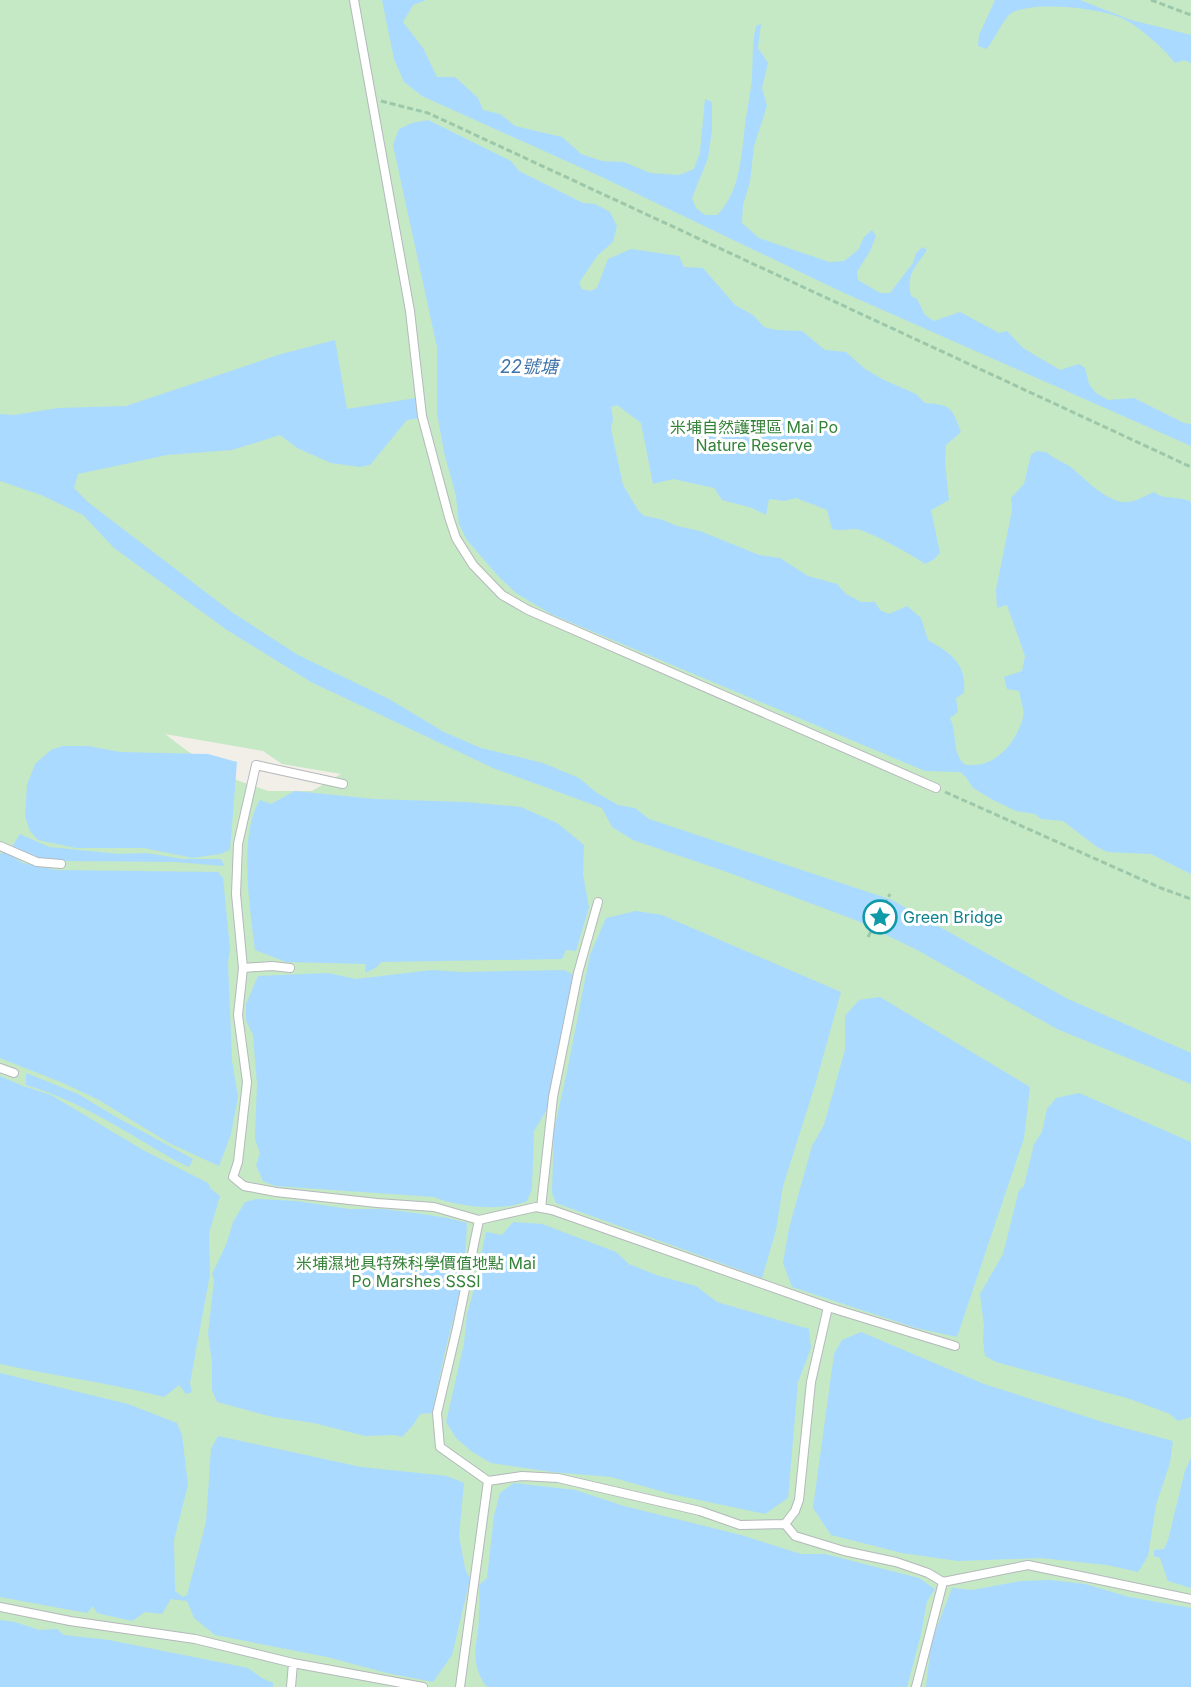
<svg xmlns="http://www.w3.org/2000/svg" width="1191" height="1687" viewBox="0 0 1191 1687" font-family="Inter,'Noto Sans TC',sans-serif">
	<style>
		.green { fill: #c5e8c5; fill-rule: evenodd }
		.water { fill: #aadaff }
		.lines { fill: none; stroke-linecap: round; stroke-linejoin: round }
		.service-casing { stroke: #b5b8bc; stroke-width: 10 }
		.path { stroke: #9cc7a9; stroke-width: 3; stroke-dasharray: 6 3; stroke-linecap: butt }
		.service { stroke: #fff; stroke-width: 8 }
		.labels { text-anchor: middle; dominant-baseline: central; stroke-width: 6; stroke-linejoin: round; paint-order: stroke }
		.park-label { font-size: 16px; fill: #348238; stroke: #fff }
		.culture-label { font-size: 16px; fill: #0d838f; stroke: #fff; text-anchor: start }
		.water-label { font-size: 18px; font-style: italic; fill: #4174aa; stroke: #fff }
	</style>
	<rect width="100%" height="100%" fill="#f1efe8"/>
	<!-- green -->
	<path class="green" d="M0,0H1191V1687H0ZM165,734L263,751L282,764L341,774L312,791H268L225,776L186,750Z"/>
	<!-- water -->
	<path class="water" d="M382,0H426L413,5L403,22L423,48L437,77H455L478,98L483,110L500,114L515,126L562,137L581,154L602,161L624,162L650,173L679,175L694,169L700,152L705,99L712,102V130L708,158L692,198L696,208L705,215H717C742,190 741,152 746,118C748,105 751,91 752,77C753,59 752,43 756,26L761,24L758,48L768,63L762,88L767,106L754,146L750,182L743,205L742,223L759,238L829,262L844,261L858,250L864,237L872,230L876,236L870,251L857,272L858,280L880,293H890L913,263L916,253L923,247L927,250C915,268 906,273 911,296L917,299L925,315L934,321L960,312L999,333L1007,331L1023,348L1060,370L1079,364L1085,368L1089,384L1096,393L1108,400L1134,398L1184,423L1191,424V446L842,292L604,178L422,96L404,82L394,59Z
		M995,0H1080L1131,20L1191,35V63L1184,60L1175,63C1165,49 1141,29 1126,20C1104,8 1030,0 1010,14C1004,19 993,41 987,49L978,46L979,35Z
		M428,120L511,161L519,171L583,203L595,204L610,212L617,226L613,242L597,256L579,283L582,289L590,291L597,288L608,259L631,249L679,256L684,267L703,268L735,305L753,315L764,327L776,330L802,331L825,350L846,352L865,369L884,380L916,394L925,403C952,405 952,408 961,432L946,445L945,463L949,500L931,510L940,553L933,560L925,564C911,554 876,535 860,530C853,527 844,532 832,529L827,510L796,498L784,501L769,499L766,515L752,508L722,500L714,488L673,479L653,484L641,423L617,405L611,407L613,419L611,429L623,485L638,510L644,516L660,519L677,526L700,531L759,555L780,558L808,576L837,584L846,594L861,602H875L880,610L889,614L907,606L921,618L928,640C950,653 967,663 964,693L956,698L958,712L950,718C957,732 952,751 963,763C966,766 972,765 976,765C1000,763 1017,739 1023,718C1025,710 1020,699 1019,691L1007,689L1004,677L1022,671L1025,656L1007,605L997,608L996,590L1012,510L1011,498L1024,484L1031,455L1037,451L1046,452C1055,460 1065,462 1073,469C1087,481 1109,504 1128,502C1137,501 1146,495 1154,492C1166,501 1179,495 1191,502V874L1151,854L1108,852L1097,847L1063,821L1041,819L1035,814L1016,811L993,800L973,788L966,777L960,772L925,771L551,614L516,593L498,576L467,540L459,524L456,496L444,452L437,413V347L393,145L399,129L412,123Z
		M335,340L347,409L416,398L420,418L407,420L370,465L360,467L331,463L297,448L280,435L232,450L167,455L78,474L74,488L89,503L233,613L298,655L389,699L444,732L481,748L543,763L579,778L597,793L618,805L635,808L649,819L892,900L1068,999L1191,1053V1084L1057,1029L919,951L858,921L727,872L633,840L612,827L602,808L493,768L311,682L227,630L114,548L83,515L41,495L0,481V414L14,415L58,408L126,406L281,354Z
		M63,746H88L120,752L208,754L237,762L230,850L220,854L193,858L144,848H76L38,840L30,831L25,816L27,785L35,764L51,750Z
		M295,791L374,799L466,802L521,807L557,823L584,845L583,874L589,907L576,951L566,950L562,959L381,962L377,967L365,973L366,964L286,962L255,950C250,909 238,835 260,800L271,804Z
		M20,834L49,847L119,854L147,853L183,859H221L224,866L175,862L66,861L33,858L12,847Z
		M4,852L23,863L56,870L218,872L223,878L230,949L228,963L232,1061L238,1097L231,1134L219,1166L169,1143L99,1100L63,1083L0,1058V854Z
		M636,911L662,915L841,992L816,1082L783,1186L776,1230L762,1278L556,1203L552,1193L554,1130L568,1067L590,955L606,918Z
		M432,970L462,972L564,970L572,974L576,985L552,1101L534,1131L532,1189L527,1201C502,1212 459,1207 434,1197L275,1186L263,1181L256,1165L260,1153L255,1139L257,1084L253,1035L246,1020V1004L258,976L328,973L356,979Z
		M880,997L1030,1087L1024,1138L957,1337L916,1328L792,1287L783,1263L789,1228L812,1146L824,1125L845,1050V1016L859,1000Z
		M26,1073L78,1094L116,1117L193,1159L189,1167C173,1160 159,1151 144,1142C107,1120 68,1097 26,1085Z
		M0,1076L23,1086L51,1095L143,1150L208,1183L211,1189L220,1196L209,1233L210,1274L190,1383L192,1392L186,1394L179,1385L164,1397C110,1383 55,1376 0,1364Z
		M1079,1093L1191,1142V1417L1178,1421L1170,1414L1130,1399L996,1362L985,1356L983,1340L984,1326L980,1294L1003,1254L1019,1190L1024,1186L1034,1144L1042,1132L1047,1109L1056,1098Z
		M257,1199L296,1201L349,1209H383L415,1213L448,1218L467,1223L464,1277L445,1351L432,1413L420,1414L413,1425L402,1437L394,1435L365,1436L314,1423L273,1417L217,1402L212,1390V1363L208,1334L214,1280L212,1274L226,1245L233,1222L245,1202Z
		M513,1222L542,1224L616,1252L629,1264L659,1276L696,1286L717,1302L809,1329L811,1348L798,1382L788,1498L765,1514L671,1494L611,1477L552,1472L491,1463L471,1451L456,1438L446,1422L464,1344L467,1314L473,1293L486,1232L502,1235Z
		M861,1332L984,1384L1106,1423L1173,1441L1170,1463L1156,1505L1148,1556L1138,1572L1107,1565L1041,1558L958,1561L902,1553L831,1535L813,1508L834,1354L842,1340Z
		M0,1373L128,1404L177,1423L182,1435L188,1485L174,1540L175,1591L183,1597L187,1595L206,1522L211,1449L218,1436L361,1467L447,1476L464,1483L459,1536L465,1568L470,1579L452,1655L433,1682L387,1673L327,1657L215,1635L194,1618L187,1601L171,1599L162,1614L145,1612L132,1621L97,1613L93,1606L87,1613L0,1597Z
		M1191,1458V1588L1168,1581L1160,1558L1154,1556V1550L1164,1549L1168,1540L1185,1471Z
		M514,1483L575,1490L624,1506L741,1535L801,1554H825L919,1578L935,1589L927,1601L921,1634L907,1687H487C467,1661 479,1643 479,1614C480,1604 479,1595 479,1585L487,1578L494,1516L500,1493Z
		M1050,1580L1085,1584L1129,1597L1191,1608V1687H926L931,1643L952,1588L972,1590L1021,1581Z
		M0,1620L15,1622L39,1630L57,1629L64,1635L109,1640L248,1668L262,1678L273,1683V1687H0Z"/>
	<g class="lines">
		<defs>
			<path id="service" d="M354,0L410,311L422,416L449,517L456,538L473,565L502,595L528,610L936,788
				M343,784L256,765L238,844L236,894L243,968L238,1015L247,1082L238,1162L233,1177L244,1186L276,1192L377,1203L434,1207L479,1220L536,1207L552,1210L828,1307L955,1346
				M0,846L37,862L61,864
				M243,968L272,966L290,968
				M0,1068L14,1073
				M541,1208L553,1097L578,973L598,902
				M479,1220L457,1328L437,1413L440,1447L488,1481L522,1476L558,1478L700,1511L740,1525L785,1524L795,1511L799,1500L811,1382L828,1307
				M785,1524L795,1536L844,1551L896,1562L928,1573L943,1582L916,1687
				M943,1582L1028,1565L1191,1599
				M0,1607L70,1621L195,1639L293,1663L423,1687
				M291,1687L293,1663
				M460,1687L488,1481"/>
		</defs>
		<!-- service casing -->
		<use href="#service" class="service-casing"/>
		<!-- path -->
		<path class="path" d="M1151,0L1191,15
			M381,101L428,113L1191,467
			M945,792L1161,888L1191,899
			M868,937L890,894"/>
		<!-- service -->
		<use href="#service" class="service"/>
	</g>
	<!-- icons -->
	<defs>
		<symbol id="sight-ring" viewBox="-11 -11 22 22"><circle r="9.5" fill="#fff" stroke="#0f9aa8" stroke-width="1.5"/><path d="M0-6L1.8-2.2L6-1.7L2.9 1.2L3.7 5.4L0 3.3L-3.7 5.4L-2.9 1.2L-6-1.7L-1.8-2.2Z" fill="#0f9aa8"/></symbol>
	</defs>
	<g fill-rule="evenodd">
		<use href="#sight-ring" x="861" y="898" width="38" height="38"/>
	</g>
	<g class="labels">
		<!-- park labels -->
		<g class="park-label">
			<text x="754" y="427">米埔自然護理區 Mai Po<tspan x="754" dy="18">Nature Reserve</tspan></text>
			<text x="416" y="1263">米埔濕地具特殊科學價值地點 Mai<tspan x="416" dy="18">Po Marshes SSSI</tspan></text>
		</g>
		<!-- culture labels -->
		<g class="culture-label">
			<text x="903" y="917">Green Bridge</text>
		</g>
		<!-- water labels -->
		<g class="water-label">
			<text x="529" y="366">22號塘</text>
		</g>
	</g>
</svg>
